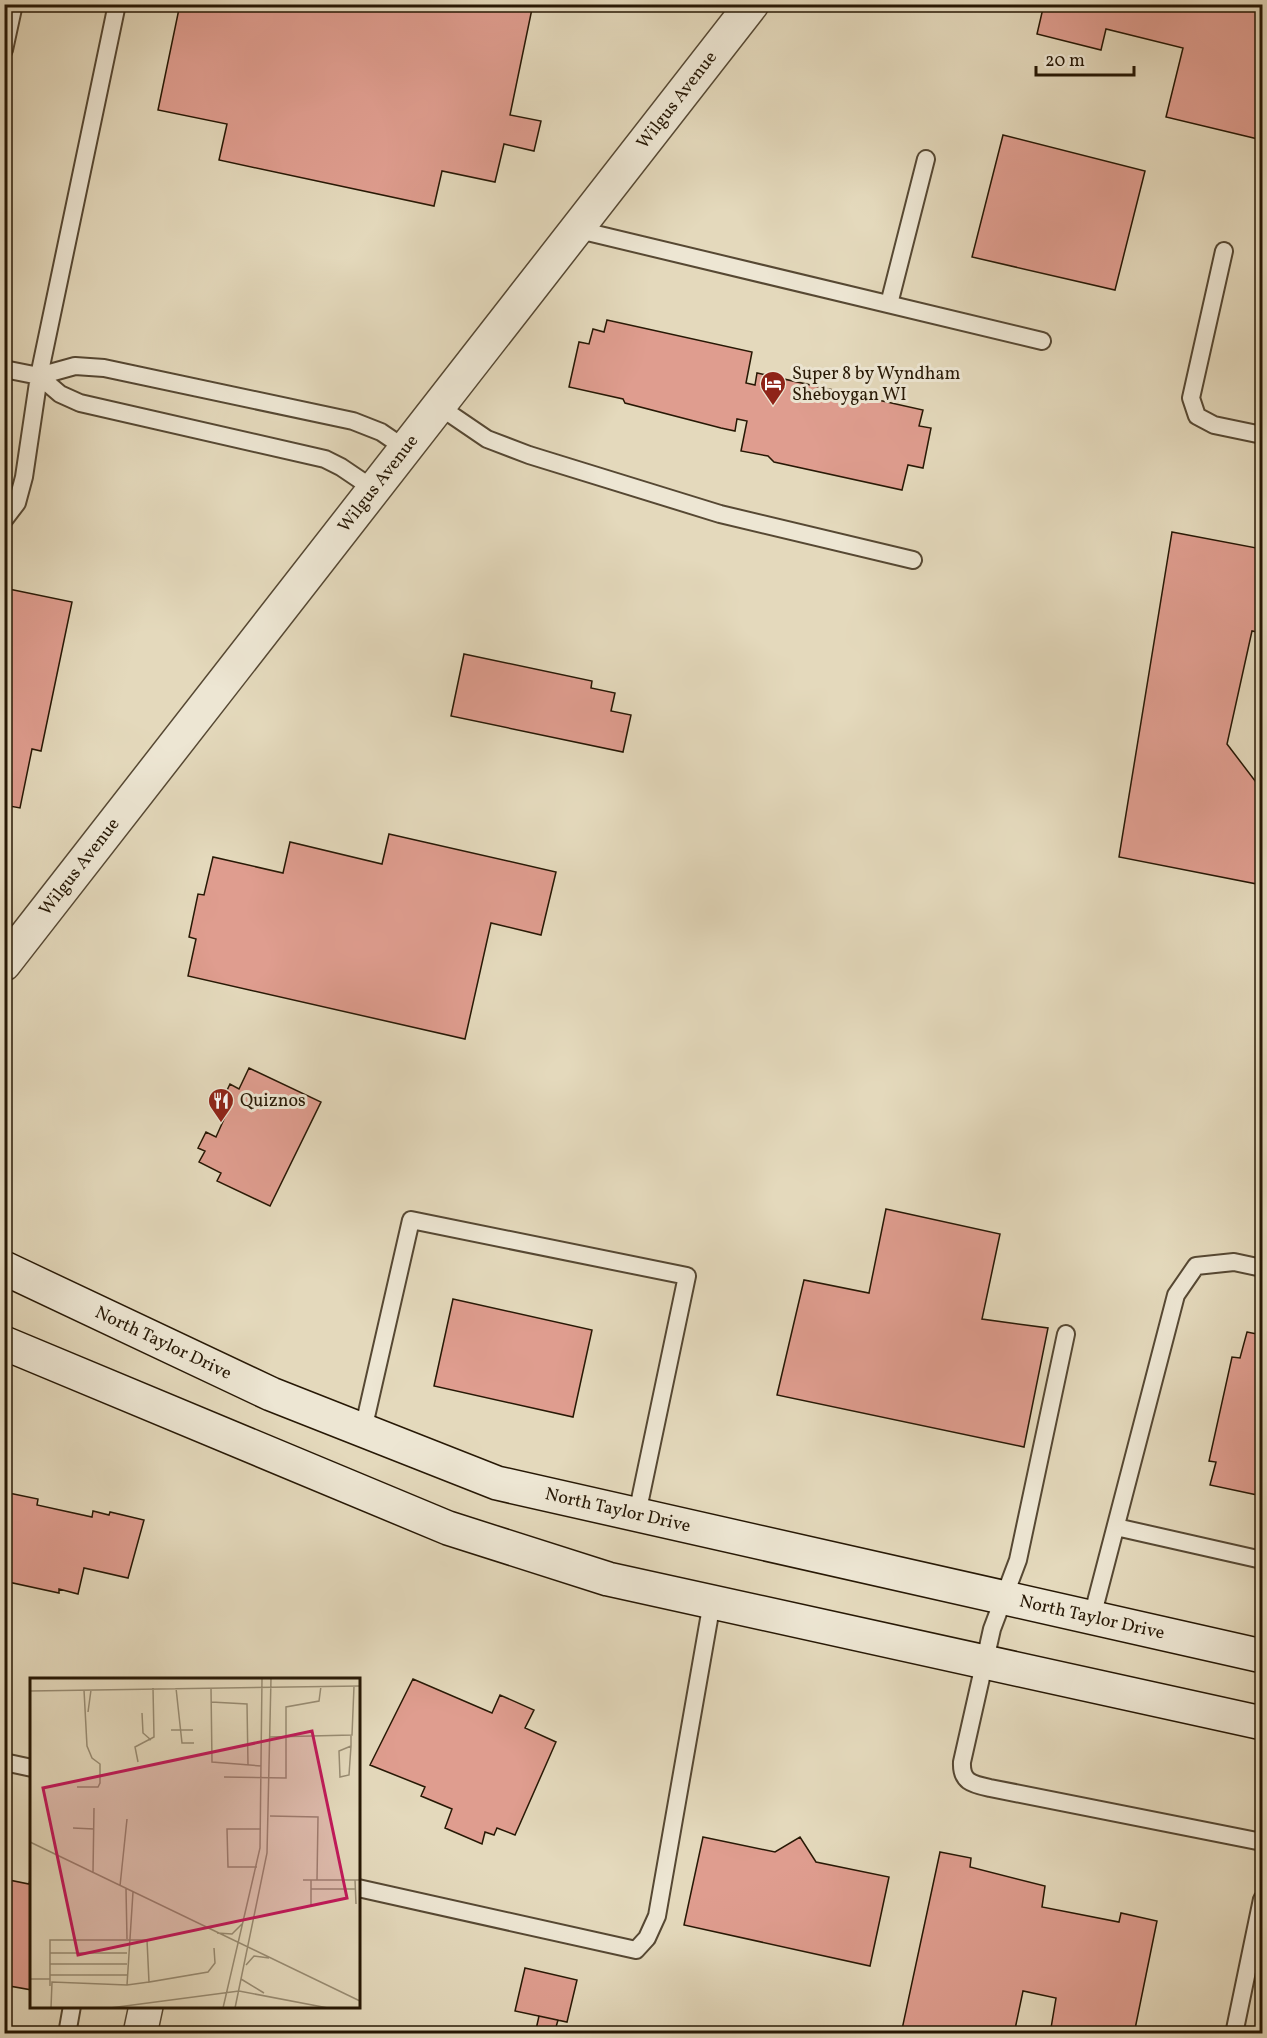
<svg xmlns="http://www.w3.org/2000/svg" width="1267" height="2038" viewBox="0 0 1267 2038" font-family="Vollkorn,serif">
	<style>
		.building { fill: #df9d8f; stroke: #271805; stroke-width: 1.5 }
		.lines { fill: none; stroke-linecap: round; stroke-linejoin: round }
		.service-casing { stroke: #564833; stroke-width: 20 }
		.minor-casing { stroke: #564833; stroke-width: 36 }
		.secondary-casing { stroke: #271805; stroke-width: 36 }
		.service { stroke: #ede6d3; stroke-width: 16 }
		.minor { stroke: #ede6d3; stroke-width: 33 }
		.secondary { stroke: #ede6d3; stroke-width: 33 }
		.labels { text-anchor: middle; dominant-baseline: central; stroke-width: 6; stroke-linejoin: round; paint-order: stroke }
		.street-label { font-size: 18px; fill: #271805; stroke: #ede6d3 }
		.poi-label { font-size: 18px; fill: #271805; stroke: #ede6d3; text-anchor: start }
		.inset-road { fill: none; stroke: #988c73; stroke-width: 1.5 }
		.view { fill: #c2185b; fill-opacity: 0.15; stroke: #c2185b; stroke-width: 3 }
		.inset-edge { fill: none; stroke: #271805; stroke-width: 3 }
	</style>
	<rect width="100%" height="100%" fill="#e4d9bc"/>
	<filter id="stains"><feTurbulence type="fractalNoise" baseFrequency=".00333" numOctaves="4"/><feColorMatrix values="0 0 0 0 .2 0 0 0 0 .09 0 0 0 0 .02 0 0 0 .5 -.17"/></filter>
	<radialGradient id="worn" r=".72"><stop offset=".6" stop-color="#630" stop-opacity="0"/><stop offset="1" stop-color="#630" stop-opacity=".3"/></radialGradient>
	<!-- building -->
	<path class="building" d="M180,4H533L510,115L541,121L534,151L504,144L495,182L442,171L434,206L219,160L227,124L158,110Z
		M1044,4H1262V140L1166,117L1183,48L1106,29L1101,50L1037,34Z
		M1003,135L1145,171L1115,290L972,257Z
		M607,320L752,352L746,383L755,385L757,373L923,410L919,426L931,428L923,468L908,465L902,490L774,462L768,456L741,451L747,421L737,419L735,431L721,428L625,403L623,399L569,387L579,342L589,344L593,329L604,332Z
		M1172,532L1262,549V633L1252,631L1227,744L1262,790V885L1119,857Z
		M4,588L72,602L41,751L32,749L20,808L4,805Z
		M464,654L592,681L591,688L615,693L611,711L631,715L623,752L451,716Z
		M389,834L556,872L541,935L491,923L465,1039L188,976L196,939L189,937L198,894L204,895L213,857L283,873L290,842L382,864Z
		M249,1068L321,1102L270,1206L217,1181L221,1173L199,1162L205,1151L198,1148L206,1132L216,1137L229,1108L222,1105V1101L230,1084L239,1089Z
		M886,1209L1000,1234L982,1319L1048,1328L1024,1447L777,1395L804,1280L869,1293Z
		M453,1299L592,1330L573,1417L434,1386Z
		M1247,1332L1262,1335V1496L1210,1485L1216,1462L1209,1461L1232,1357L1240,1358Z
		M4,1492L38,1499L37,1505L92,1517L93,1511L109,1515L110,1512L144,1520L128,1578L84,1568L78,1594L59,1589V1593L8,1582L4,1595Z
		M413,1679L492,1713L500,1695L534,1710L525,1728L556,1742L515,1835L497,1828L494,1835L485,1832L482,1844L445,1828L452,1809L421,1796L425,1787L370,1765Z
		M703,1837L775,1852L800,1837L816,1862L889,1877L870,1966L684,1925Z
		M940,1852L971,1858L970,1867L1045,1886L1042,1907L1119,1922L1121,1913L1157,1921L1134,2034H1050L1056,1998L1023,1991L1014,2034H901Z
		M32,1871V1990L4,1985V1879L29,1884Z
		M525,1968L577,1980L567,2022L515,2011Z
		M539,2016L558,2020L554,2034H535Z"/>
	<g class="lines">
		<defs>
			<path id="service" d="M4,50L14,4
				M579,230L1042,341
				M1224,251L1191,398L1197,416L1214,425L1262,435
				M889,304L926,159
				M4,369L39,376L60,394L80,403L325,459L341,467L375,490
				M39,376L75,366L104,368L353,421L381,432L406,449
				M440,407L487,439L529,455L720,514L913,560
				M4,520L17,503L24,477L39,376L117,4
				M1066,1334L1018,1560L992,1629L962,1762C961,1782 972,1784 990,1788L1262,1842
				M363,1430L411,1220L687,1276L637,1514
				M1116,1527L1262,1560
				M1092,1617L1176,1295L1196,1266L1234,1262L1262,1268
				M4,1762L32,1768
				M358,1888L636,1950L647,1938L657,1916L712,1602
				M67,2034L72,2006
				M1234,2034L1262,1899"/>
			<g id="minor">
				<path id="s1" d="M4,964L752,4"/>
				<path d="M140,2034L146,2006"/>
			</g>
			<g id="secondary">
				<path id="s2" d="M4,1268L271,1394L497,1483L1262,1656"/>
				<path d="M4,1343L448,1528L608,1579L1262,1723"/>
			</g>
		</defs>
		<!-- service casing -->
		<use href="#service" class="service-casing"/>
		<!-- minor casing -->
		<use href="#minor" class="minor-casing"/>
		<!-- secondary casing -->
		<use href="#secondary" class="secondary-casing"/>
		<!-- service -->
		<use href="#service" class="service"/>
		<!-- minor -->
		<use href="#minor" class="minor"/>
		<!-- secondary -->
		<use href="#secondary" class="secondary"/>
	</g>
	<!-- icons -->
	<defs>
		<symbol id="hotel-pin" viewBox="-11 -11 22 30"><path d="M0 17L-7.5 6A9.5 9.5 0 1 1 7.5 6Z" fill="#8f2418" stroke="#ede6d3"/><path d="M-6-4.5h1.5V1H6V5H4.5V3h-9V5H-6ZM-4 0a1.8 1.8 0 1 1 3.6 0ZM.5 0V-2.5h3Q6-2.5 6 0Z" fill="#fff"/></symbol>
		<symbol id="restaurant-pin" viewBox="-11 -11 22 30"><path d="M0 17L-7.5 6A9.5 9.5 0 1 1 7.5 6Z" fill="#8f2418" stroke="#ede6d3"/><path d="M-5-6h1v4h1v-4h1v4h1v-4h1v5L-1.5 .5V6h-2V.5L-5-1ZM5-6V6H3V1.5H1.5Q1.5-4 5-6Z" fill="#fff"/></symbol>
	</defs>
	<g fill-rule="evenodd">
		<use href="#hotel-pin" x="758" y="369" width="30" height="40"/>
		<use href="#restaurant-pin" x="206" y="1086" width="30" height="40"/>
	</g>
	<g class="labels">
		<!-- street labels -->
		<g class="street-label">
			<text stroke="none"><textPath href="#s1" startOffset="1095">Wilgus Avenue</textPath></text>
			<text stroke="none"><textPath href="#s1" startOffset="609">Wilgus Avenue</textPath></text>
			<text stroke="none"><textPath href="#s1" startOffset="123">Wilgus Avenue</textPath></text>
			<text stroke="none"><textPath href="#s2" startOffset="176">North Taylor Drive</textPath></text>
			<text stroke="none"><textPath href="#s2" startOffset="662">North Taylor Drive</textPath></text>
			<text stroke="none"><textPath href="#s2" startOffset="1148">North Taylor Drive</textPath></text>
		</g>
		<!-- poi labels -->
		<g class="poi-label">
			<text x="792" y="374">Super 8 by Wyndham<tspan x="792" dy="21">Sheboygan WI</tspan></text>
			<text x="240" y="1101">Quiznos</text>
		</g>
	</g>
	<!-- overview -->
	<g transform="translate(30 1678)">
		<rect width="330" height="330" fill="#e4d9bc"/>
		<path class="inset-road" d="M146,10L152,65H164M181,10L182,84L231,88M0,13L330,8M181,24L217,26L218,87M58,34L61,12M112,35L113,55L121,62M141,52H163M321,57V68L319,97L310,99L309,73L321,68M240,59L322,57L324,8M108,84L105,69L124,59L123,10M194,99L256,100V29L289,23L291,8M47,109H68L70,105V86L62,80L57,68L54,12M0,127V147M240,138L288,139L287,202M43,150L64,151M0,164L330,323M227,189H198L197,151H230M63,194L64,130M273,202H330M325,202L326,226M90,208L97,141M96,211L97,261M281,211H325M281,229V202M187,255L202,256L213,245M20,275H97M20,286H97M216,287L224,278L239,280M20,297H97M0,301H20M211,301L234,315M97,307L103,214M20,308V262H117L119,304L178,294L185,285L184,270M21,330L22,304L97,307L119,304M80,330L209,313L298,330M193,330L230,170L232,0M205,330L237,175L241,0"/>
		<path class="view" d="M282,53L317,220L48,277L13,110Z"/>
		<rect width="330" height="330" class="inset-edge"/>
	</g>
	<!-- margin -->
	<rect width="1267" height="2038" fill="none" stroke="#e4d9bc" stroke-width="24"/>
	<rect x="6" y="6" width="1255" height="2026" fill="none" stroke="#271805" stroke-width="3"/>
	<rect x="12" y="12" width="1243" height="2014" fill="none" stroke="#271805" stroke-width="1.5"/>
	<!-- scale -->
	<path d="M1036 66v9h98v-9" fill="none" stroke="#271805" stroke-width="3"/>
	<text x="1045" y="66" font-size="18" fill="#271805" stroke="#ede6d3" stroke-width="4.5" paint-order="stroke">20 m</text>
	<rect width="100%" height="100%" filter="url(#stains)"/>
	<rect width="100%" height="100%" fill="url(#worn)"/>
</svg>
